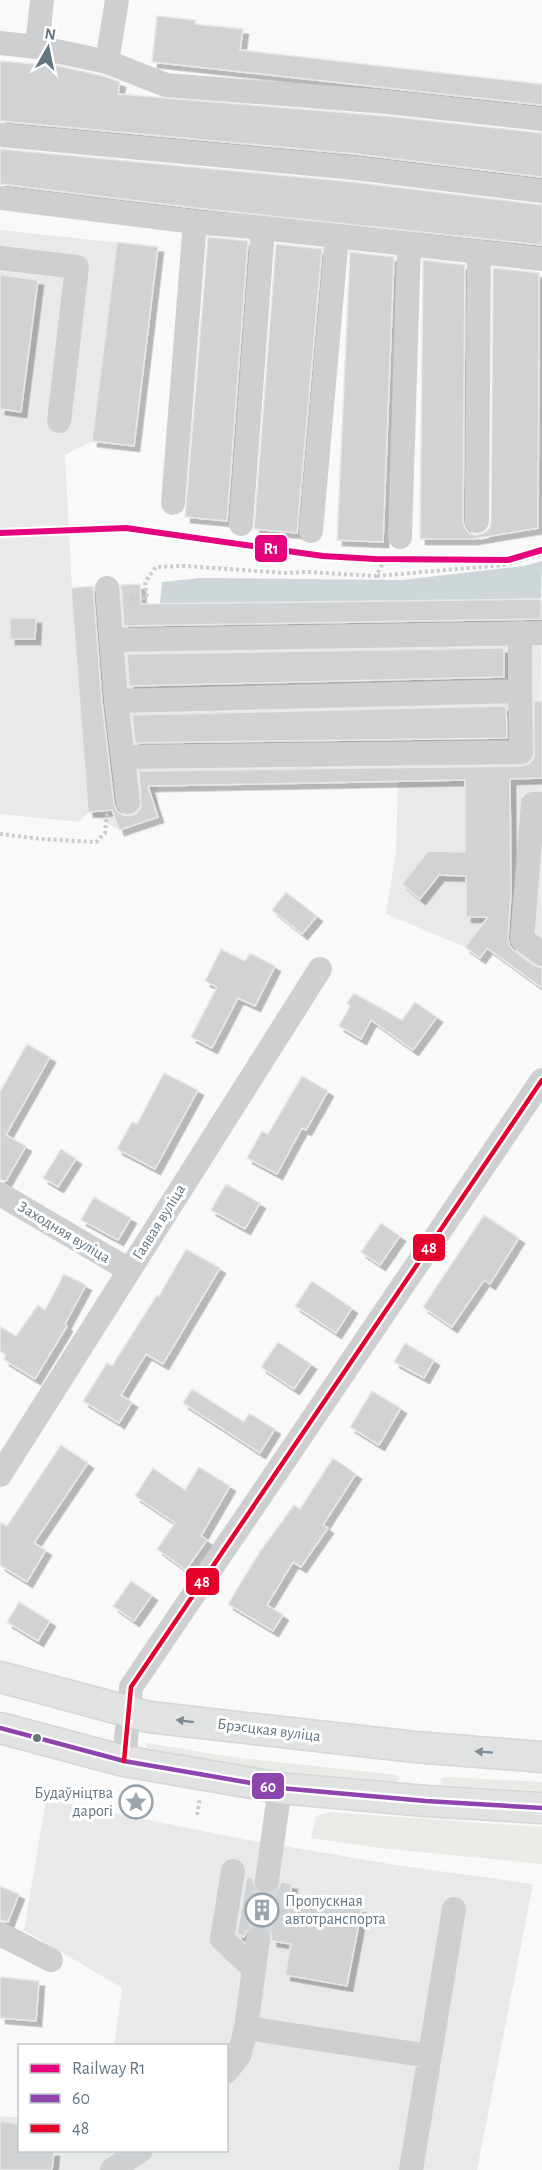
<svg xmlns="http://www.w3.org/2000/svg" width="542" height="2170" viewBox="0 0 542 2170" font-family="'Alegreya Sans',sans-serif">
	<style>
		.built { fill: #e8e9e9 }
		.green { fill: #e8ebe6 }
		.water { fill: #ced6d9 }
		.building { fill: #d0d2d3; stroke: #e8e8e8; stroke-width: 1.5; filter: url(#shadow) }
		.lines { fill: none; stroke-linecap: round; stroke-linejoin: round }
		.minor-tunnel { stroke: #d4d8dc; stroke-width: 24; stroke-dasharray: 24 12; stroke-linecap: butt }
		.major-casing { stroke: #d5d6d7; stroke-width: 33 }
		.path { stroke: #cbcccd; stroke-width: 4; stroke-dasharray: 3 3; stroke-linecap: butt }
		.minor { stroke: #cecfd0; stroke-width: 24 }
		.major { stroke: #e1e2e2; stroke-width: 30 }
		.bus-1-casing { stroke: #fff; stroke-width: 9 }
		.bus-2-casing { stroke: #fff; stroke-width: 9 }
		.bus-1 { stroke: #8e44ad; stroke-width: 4.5 }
		.bus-2 { stroke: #e4002b; stroke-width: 4.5 }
		.rail-1-casing { stroke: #fff; stroke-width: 10 }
		.rail-1 { stroke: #e5007d; stroke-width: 6 }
		.oneway { fill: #7e8c96 }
		.bus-dot { fill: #657683; stroke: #fff; stroke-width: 2 }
		.labels { text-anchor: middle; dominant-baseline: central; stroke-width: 6; stroke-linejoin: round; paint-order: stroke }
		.street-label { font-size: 16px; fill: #657683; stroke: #fff }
		.poi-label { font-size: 16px; fill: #657683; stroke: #fff; text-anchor: end }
		.line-badge { stroke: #fff; stroke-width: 2 }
		.badge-label { font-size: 16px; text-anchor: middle; font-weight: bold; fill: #fff }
	</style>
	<defs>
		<filter id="shadow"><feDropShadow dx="5.5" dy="5.5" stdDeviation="0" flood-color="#0004"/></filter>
	</defs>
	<rect width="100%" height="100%" fill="#f9f9f9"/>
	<!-- built -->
	<path class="built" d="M0,230L158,247L134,446L92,441L65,455L72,588L140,584L143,604L541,599L542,988L488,948L480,958L465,947L386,914L396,851L398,782L158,786V817L119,830L88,812L79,822L0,814Z
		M46,1799L242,1839L396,1865L533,1884L477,2170H0V2116L19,2118L20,2150H226V2046L114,2045L122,1988L24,1930Z"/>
	<!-- green -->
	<path class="green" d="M147,1743L239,1758L398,1775L400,1780L392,1782L239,1767L146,1747L145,1745Z
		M445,1777L542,1782V1791L442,1785L440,1779Z
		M329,1812L542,1827V1864L380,1848L311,1838L316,1816Z"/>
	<!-- water -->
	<path class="water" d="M542,561L541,599L160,604L162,582L200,578L402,580L524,566Z"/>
	<!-- building -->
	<path class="building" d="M157,16L196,20L195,24L243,29L240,50L542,84V105L152,62Z
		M0,61L59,66L103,76L120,82L118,94L386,116L542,133V177L356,154L0,121Z
		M0,149L353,182L542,205V245L196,208L0,184Z
		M208,237L248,241L227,521L185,517Z
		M117,242L158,247L134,446L92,441Z
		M276,244L322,249L297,533L254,529Z
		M350,252L394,257L383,542L337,540Z
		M423,260L465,265L463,521L465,528L470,534L476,535L484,533L490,528L491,521L493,268L539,273L538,528L473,539H420Z
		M0,275L38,280L21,412L0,409Z
		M140,584L141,604L541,599V619L124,626L121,585Z
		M93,586L102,702L114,804L117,811L123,815L129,816L136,814L141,807L139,771L522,766L529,764L534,758V701H542V778L510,779L511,894L508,938L509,945L513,950L533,965L542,968V988L487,948L480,958L465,947L488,917H466V876L439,875L420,899L402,884L428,851L465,852V780L148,786L158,817L119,830L112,810L88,812L71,588Z
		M10,618H36L35,639H10Z
		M502,648H504V677L129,686L127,654Z
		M506,706L507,738L135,743L132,715Z
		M286,892L317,916L302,934L272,910Z
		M221,949L245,961L250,953L275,966L255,1006L238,998L212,1048L191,1037L217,987L205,981Z
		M354,993L402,1020L415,1002L437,1017L413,1050L371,1020L361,1039L339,1026L350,1006L347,1003Z
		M27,1044L50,1057L6,1135L26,1146L6,1181L0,1180V1092Z
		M164,1073L198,1090L155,1169L117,1149L132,1122L137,1124Z
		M302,1076L328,1091L306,1130L302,1128L277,1174L247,1158L262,1131L268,1134Z
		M61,1149L76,1159L58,1187L43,1178Z
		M226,1184L260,1203L245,1229L211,1210Z
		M94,1197L131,1218L118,1240L81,1220Z
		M484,1215L519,1238L490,1284L484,1280L452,1327L423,1307Z
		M381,1223L400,1236L380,1265L361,1252Z
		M186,1249L220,1268L163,1364L146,1354L121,1395L132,1402L119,1423L83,1401L107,1363L112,1366L157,1295L159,1296Z
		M64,1274L86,1285L65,1324L67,1326L35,1379L4,1360L6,1355L0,1351V1326L16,1336L38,1305L45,1310Z
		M312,1281L352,1308L336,1333L295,1306Z
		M278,1342L311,1364L294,1389L261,1367Z
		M405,1343L434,1360L424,1378L394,1362Z
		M192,1389L244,1422L249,1413L275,1429L260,1453L183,1403Z
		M372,1391L401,1408L379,1445L350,1427Z
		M61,1445L88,1463L34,1543L46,1550L27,1582L0,1565V1522L7,1526Z
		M333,1458L356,1474L323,1525L328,1528L301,1567L293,1562L267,1605L283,1615L273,1631L228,1604L259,1553L294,1505L300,1509Z
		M199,1467L230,1486L201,1536L207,1540L186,1570L157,1549L175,1523L135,1496L153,1468L185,1490Z
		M131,1581L152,1595L134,1621L113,1606Z
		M19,1602L50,1621L38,1641L7,1622Z
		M247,1877L253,1878L254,1886L258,1891L264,1894L273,1893L279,1888L281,1882L292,1884L290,1895L362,1908L347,1986L285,1975L291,1944L272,1941L271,1933L266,1927L259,1925L252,1926L246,1931L244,1937L237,1934Z
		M0,1886L19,1894L8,1922L0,1920Z
		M0,1977L39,1981L36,2021L0,2018Z
		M0,2121L20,2124V2151H54L52,2170H0Z"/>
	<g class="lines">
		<!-- minor-tunnel -->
		<path class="minor-tunnel" d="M258,1939L267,1880"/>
		<defs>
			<path id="major" d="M0,1677L149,1717L415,1747L542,1757
				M0,1728L124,1761L280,1788L426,1801L542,1808"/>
		</defs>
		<!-- major casing -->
		<use href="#major" class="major-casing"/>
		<!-- path -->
		<path class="path" d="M377,576L504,565L542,554
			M130,599L147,598L145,582L156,567L185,566L286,573L307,572L376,576L386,558L391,555
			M0,834L41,839L96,842L105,833L107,815L111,812
			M197,1815L200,1798"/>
		<!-- minor -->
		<path class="minor" d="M0,43L37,47L107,62L166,85L387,102L542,119
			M37,47L42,0
			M107,62L117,0
			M0,135L355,168L542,191
			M0,198L195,222L263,228L542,259
			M0,258L77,267L59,421
			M173,503L195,222
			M477,521L479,252
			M241,524L263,228
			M311,531L337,236
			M400,537L409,244
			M107,588L116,701L128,802
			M113,640L542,633
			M116,701L520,691V633
			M123,757L521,752L520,691
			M542,804H533L522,939L542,954
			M0,1194L129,1270
			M0,1475L320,969
			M124,1761L131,1687L542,1080
			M233,1871L222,1939L254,1969
			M267,1880L280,1788
			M0,1934L51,1960
			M246,2028L429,2056
			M226,2072L239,2056L246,2028L258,1939
			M112,2170L141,2150
			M411,2170L454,1909"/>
		<!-- major -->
		<use href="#major" class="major"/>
		<defs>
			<path id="bus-1" d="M0,1728L124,1761L280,1788L426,1801L542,1808"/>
			<path id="bus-2" d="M124,1761L131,1687L542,1080"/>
		</defs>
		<!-- bus-1 casing -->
		<use href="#bus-1" class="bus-1-casing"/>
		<!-- bus-2 casing -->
		<use href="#bus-2" class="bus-2-casing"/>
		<!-- bus-1 -->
		<use href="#bus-1" class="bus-1"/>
		<!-- bus-2 -->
		<use href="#bus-2" class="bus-2"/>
		<defs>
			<path id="rail-1" d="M0,533L126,528L323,556L375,559L508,560L542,550"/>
		</defs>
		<!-- rail-1 casing -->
		<use href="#rail-1" class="rail-1-casing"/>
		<!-- rail-1 -->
		<use href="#rail-1" class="rail-1"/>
	</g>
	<!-- one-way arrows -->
	<defs><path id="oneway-solid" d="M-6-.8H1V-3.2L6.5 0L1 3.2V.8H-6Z" transform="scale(1.5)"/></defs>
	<g class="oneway">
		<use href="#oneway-solid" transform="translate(185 1721) rotate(-173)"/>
		<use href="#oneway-solid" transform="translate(484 1752) rotate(-176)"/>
	</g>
	<!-- icons -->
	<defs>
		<symbol id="sight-ring" viewBox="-11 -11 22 22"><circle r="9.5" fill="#fff" stroke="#99a4ac" stroke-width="1.5"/><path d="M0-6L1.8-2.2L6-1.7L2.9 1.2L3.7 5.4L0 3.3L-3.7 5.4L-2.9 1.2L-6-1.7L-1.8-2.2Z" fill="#99a4ac"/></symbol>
		<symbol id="building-ring" viewBox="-11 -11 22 22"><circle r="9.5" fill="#fff" stroke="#99a4ac" stroke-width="1.5"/><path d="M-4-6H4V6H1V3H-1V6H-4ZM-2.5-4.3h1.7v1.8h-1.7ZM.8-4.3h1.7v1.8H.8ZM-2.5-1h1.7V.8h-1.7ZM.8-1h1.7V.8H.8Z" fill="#99a4ac"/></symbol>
	</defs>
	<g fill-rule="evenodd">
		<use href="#sight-ring" x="117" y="1783" width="38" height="38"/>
		<use href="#building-ring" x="243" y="1891" width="38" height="38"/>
	</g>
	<!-- markers -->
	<circle class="bus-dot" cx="37" cy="1738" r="5"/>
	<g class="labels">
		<!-- street labels -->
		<g class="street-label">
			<text transform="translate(159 1222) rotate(-58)">Гаявая вуліца</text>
			<text transform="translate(64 1232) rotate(31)">Заходняя вуліца</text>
			<text transform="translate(269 1730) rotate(7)">Брэсцкая вуліца</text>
		</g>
		<!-- poi labels -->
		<g class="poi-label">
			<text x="113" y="1793">Будаўніцтва<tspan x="113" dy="18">дарогі</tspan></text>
			<text x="285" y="1901" text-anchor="start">Пропускная<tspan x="285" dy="18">автотранспорта</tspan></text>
		</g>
	</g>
	<g class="line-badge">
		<rect x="254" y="534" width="34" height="29" rx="6" fill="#e5007d"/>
		<rect x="412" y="1233" width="34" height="29" rx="6" fill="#e4002b"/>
		<rect x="185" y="1567" width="35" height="29" rx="6" fill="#e4002b"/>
		<rect x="251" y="1772" width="34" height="28" rx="6" fill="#8e44ad"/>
	</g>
	<g class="badge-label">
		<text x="271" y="554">R1</text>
		<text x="429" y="1253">48</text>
		<text x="202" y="1587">48</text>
		<text x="268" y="1792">60</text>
	</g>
	<!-- legend -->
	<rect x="18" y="2044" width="210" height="108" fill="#ffffff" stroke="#c1c8cd" stroke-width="1.5"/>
	<rect x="30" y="2064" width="30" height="9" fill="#e5007d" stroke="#c1c8cd" stroke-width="1.5"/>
	<text x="72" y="2074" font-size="18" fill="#657683">Railway R1</text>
	<rect x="30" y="2094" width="30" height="9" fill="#8e44ad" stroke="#c1c8cd" stroke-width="1.5"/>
	<text x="72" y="2104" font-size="18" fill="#657683">60</text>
	<rect x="30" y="2124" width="30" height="9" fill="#e4002b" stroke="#c1c8cd" stroke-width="1.5"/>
	<text x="72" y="2134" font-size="18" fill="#657683">48</text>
	<!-- north arrow -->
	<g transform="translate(48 48) rotate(9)" stroke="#ffffff" stroke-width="4.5" paint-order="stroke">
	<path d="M0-4.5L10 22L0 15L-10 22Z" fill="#657683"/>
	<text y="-9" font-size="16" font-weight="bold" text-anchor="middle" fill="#657683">N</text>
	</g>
</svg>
